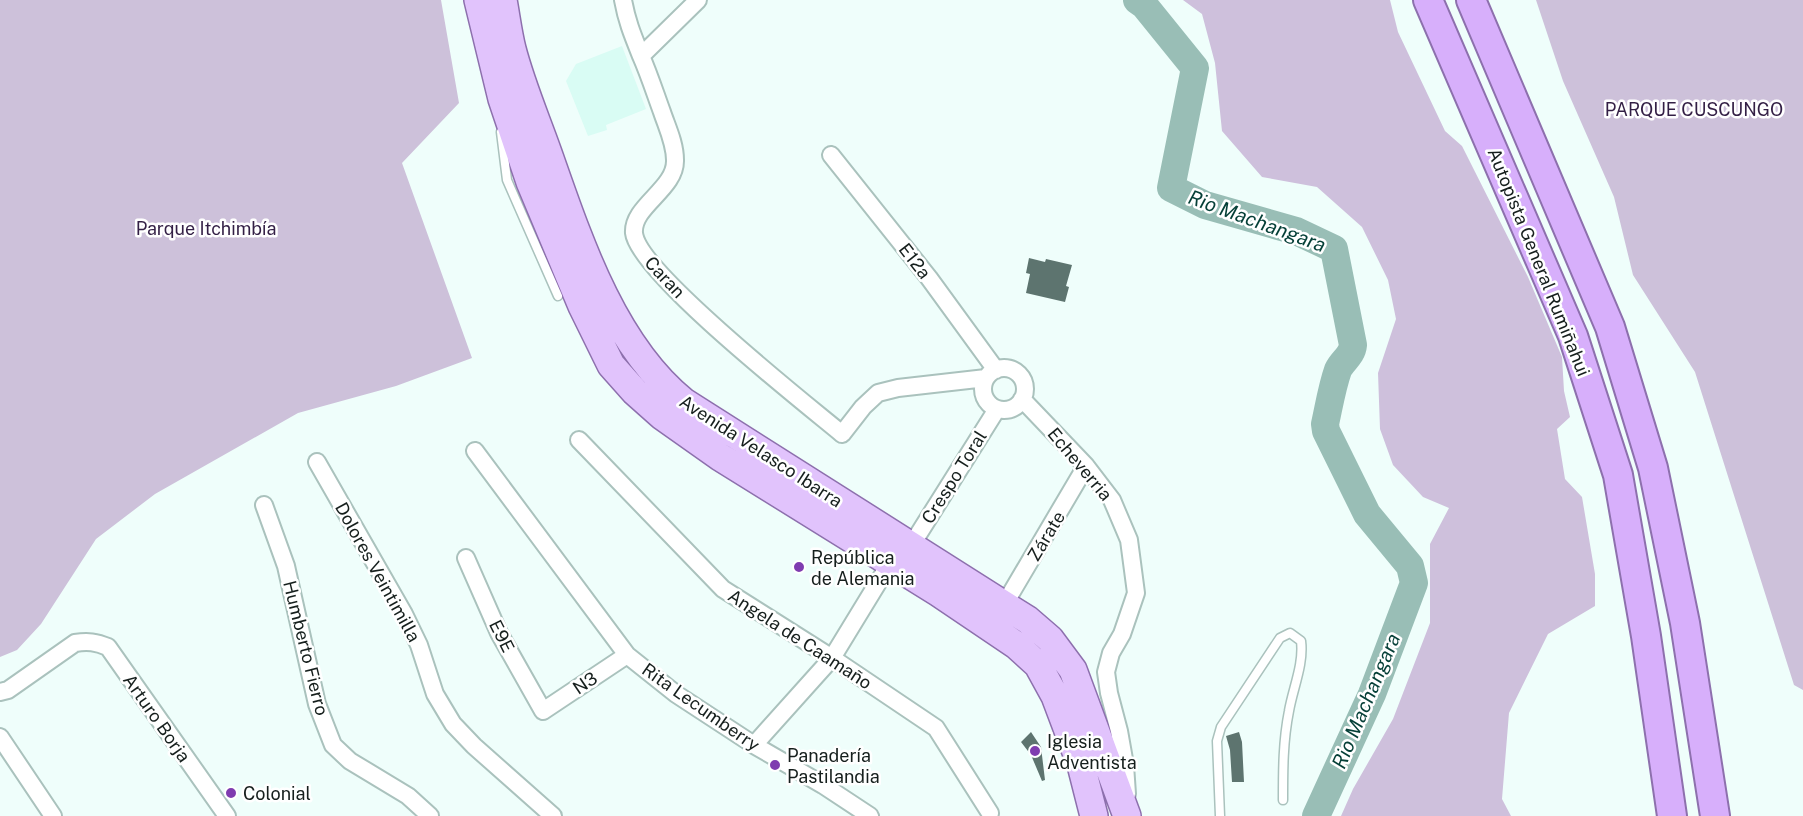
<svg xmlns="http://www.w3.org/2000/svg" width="1803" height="816" viewBox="0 0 1803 816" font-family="'Public Sans',sans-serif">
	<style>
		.built { fill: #d9fcf4 }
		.green { fill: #cdc1da }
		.forest { fill: #cec0dc }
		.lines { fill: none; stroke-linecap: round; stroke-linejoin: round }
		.river { stroke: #99beb6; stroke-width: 28 }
		.building { fill: #5d746f }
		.service-casing { stroke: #aac2bd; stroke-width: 11 }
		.minor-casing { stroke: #aac2bd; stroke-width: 20 }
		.primary-casing { stroke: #8d70ad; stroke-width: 30 }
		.trunk-casing { stroke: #8d70ad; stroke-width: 32 }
		.service { stroke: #fff; stroke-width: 8 }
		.minor { stroke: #fff; stroke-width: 16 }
		.primary { stroke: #e1c3fc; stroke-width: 27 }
		.trunk { stroke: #d7affb; stroke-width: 28 }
		.poi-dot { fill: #7f3cb0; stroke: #fff; stroke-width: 2 }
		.labels { text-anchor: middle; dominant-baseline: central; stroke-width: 5; stroke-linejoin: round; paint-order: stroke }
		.park-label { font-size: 18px; fill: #331f45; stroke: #fff }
		.street-label { font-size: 18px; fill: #161f1d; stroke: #fff }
		.poi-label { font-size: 18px; fill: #161f1d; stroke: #fff; text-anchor: start }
		.water-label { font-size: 20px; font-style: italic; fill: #053f37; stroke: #fff }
	</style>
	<rect width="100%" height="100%" fill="#effefb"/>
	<!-- built -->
	<path class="built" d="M622,46L646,109L606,125L607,130L588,136L566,81L576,64Z"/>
	<!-- green -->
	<path class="green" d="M0,0H441L459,103L402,163L472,358L396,386L298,413L155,494L96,539L41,624L17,650L0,657Z
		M1536,0H1803V690L1794,685L1695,372L1633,275L1614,197L1563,81Z"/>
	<!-- forest -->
	<path class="forest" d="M1183,0H1390L1398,32L1445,131L1462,146L1528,277L1562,357L1564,391L1570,417L1557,429L1565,479L1582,497L1595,574V606L1548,634L1509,713L1502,799L1511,816H1341L1353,789L1393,719L1430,623V544L1449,508L1423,497L1393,465L1380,429L1378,373L1396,319L1388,280L1362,227L1317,187L1262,177L1222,131L1215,63L1202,14Z"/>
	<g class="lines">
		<!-- river -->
		<path class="river" d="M1137,0L1144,5L1195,68L1171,188L1205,205L1296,231L1334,249L1353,345C1352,356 1342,361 1338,370C1332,387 1329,406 1325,424L1326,431L1367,514L1410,566L1414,583L1372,694L1316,816"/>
	</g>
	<!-- building -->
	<path class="building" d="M1029,258L1045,262L1046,259L1072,265L1066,286L1069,287L1065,302L1026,293L1030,274L1026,273Z
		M1031,732L1041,747L1045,780L1042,781L1031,755L1021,742Z
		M1239,732L1242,742L1244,782H1232L1230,750L1226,736Z"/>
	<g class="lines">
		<defs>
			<path id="service" d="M501,132L507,180L558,296
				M1220,816L1217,741L1221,727L1280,638L1290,633L1301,641C1304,664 1293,688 1289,711C1283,741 1283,770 1283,800"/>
			<path id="minor" d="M623,0C627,22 633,36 641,56C649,74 655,93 662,112C667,127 675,143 675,160C676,189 632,206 634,233C638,272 806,404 842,434L863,407L878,393L898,388L986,378
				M641,56L698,0
				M831,155L929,278L996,370
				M983 389a21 21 0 1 1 42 0a21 21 0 1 1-42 0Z
				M1022,399L1086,466L1112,500L1129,540L1136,593L1122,634L1111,653L1106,672L1109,693L1119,731L1125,765L1127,794
				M579,440L723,589L832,658L936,728L990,813
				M475,451L627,655L676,694L754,745L823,785L870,816
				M317,462L404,614L419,645L435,694L453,724L474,746L553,816
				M264,505L286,566L317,704L333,745L350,761L408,796L430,816
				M911,546L997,409
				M466,558L499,633L543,711L627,655
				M1004,605L1086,466
				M0,692L8,690L75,643C88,641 96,642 108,647L227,816
				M0,737L53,816
				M754,745L832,658L890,563"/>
			<path id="primary" d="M478,0L502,99L530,182L582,306L611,365L635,392L662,416L720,457L939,593L1016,645L1038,665L1055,696L1081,765L1094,816
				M503,0C506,16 508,33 512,49C521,84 536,119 548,153C578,238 612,344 684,402L1028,620L1050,639L1073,670L1127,816"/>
			<path id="trunk" d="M1428,0L1573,336L1618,475L1646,636L1672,816
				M1471,0L1610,327L1653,468L1685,623L1715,816"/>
		</defs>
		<!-- service casing -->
		<use href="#service" class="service-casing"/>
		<!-- minor casing -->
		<use href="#minor" class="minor-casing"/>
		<!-- primary casing -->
		<use href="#primary" class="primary-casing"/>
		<!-- trunk casing -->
		<use href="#trunk" class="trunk-casing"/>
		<!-- service -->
		<use href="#service" class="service"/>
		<!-- minor -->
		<use href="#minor" class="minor"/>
		<!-- primary -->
		<use href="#primary" class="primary"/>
		<!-- trunk -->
		<use href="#trunk" class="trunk"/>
	</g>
	<!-- markers -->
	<g class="poi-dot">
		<circle cx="799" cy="567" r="6"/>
		<circle cx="1035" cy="751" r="6"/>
		<circle cx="775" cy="765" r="6"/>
		<circle cx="231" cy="793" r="6"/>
	</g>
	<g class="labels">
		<!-- park labels -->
		<g class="park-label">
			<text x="1694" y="109">PARQUE CUSCUNGO</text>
			<text x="206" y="228">Parque Itchimbía</text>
		</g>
		<!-- street labels -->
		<g class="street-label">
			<text transform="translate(915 261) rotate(52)">E12a</text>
			<text transform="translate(1539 262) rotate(68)">Autopista General Rumiñahui</text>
			<text transform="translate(665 277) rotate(47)">Caran</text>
			<text transform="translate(761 451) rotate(33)">Avenida Velasco Ibarra</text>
			<text transform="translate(1080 464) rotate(50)">Echeverria</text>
			<text transform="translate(954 477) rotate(-58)">Crespo Toral</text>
			<text transform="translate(1046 536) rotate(-59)">Zárate</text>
			<text transform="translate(378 572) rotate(61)">Dolores Veintimilla</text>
			<text transform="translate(502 636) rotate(63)">E9E</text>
			<text transform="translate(800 639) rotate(33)">Angela de Caamaño</text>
			<text transform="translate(306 648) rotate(76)">Humberto Fierro</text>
			<text transform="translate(585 683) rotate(-34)">N3</text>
			<text transform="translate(701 707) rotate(35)">Rita Lecumberry</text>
			<text transform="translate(157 718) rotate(55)">Arturo Borja</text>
		</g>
		<!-- poi labels -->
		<g class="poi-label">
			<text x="811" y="557">República<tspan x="811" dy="21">de Alemania</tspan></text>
			<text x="1047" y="741">Iglesia<tspan x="1047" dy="21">Adventista</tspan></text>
			<text x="787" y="755">Panadería<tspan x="787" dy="21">Pastilandia</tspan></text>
			<text x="243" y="793">Colonial</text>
		</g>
		<!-- water labels -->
		<g class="water-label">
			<text transform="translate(1257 221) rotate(20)">Rio Machangara</text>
			<text transform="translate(1366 701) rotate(-67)">Rio Machangara</text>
		</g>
	</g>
</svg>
